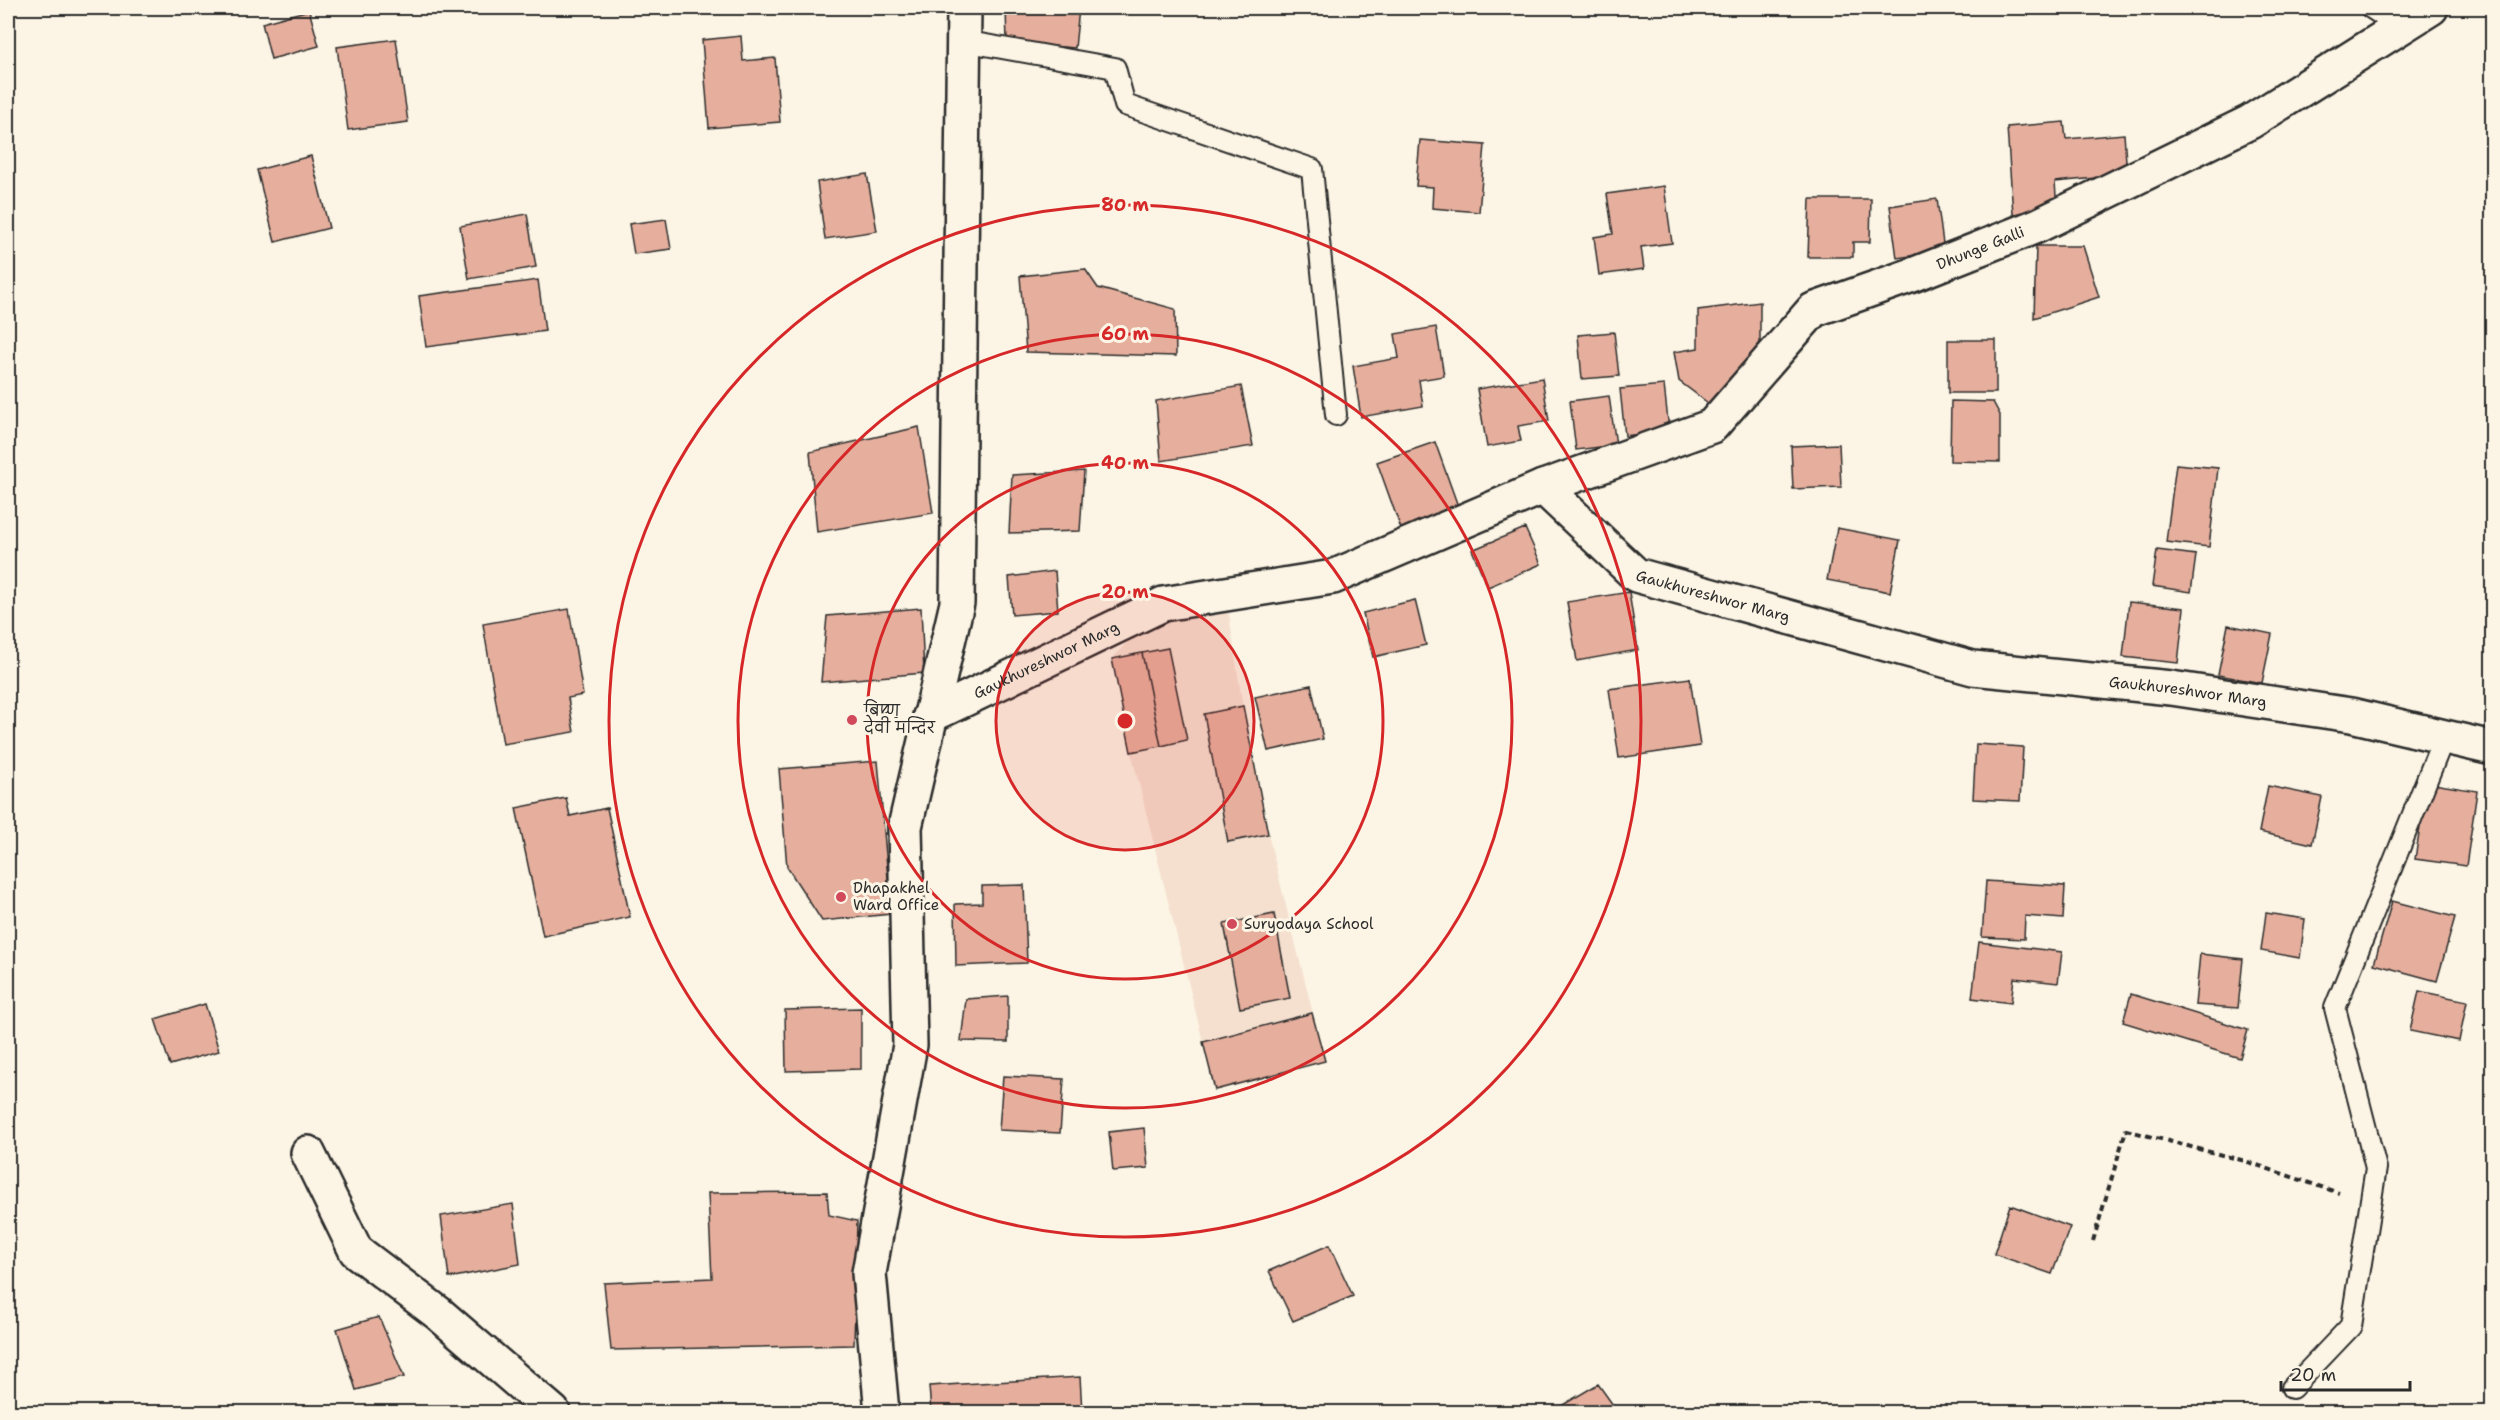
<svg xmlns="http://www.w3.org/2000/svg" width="2500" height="1420" viewBox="0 0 2500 1420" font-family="'Shantell Sans','Playpen Sans Deva',sans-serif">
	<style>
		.built { fill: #f5e0cf }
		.building { fill: #e6af9d; stroke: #2b2b2b; stroke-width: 1.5 }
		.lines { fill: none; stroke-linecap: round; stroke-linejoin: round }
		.lane-casing { stroke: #2b2b2b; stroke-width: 24 }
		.street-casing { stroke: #2b2b2b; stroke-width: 38 }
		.secondary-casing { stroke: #2b2b2b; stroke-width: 38 }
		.path { stroke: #2b2b2b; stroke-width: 4; stroke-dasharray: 6 4.5; stroke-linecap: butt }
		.lane { stroke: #fcf5e5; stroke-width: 20 }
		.street { stroke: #fcf5e5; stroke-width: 33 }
		.secondary { stroke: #fcf5e5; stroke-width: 33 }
		.ring { fill: none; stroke: #d62828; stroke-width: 3 }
		.poi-dot { fill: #d1495b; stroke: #fcf5e5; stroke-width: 2 }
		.labels { text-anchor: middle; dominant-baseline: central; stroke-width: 6; stroke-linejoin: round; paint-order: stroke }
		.street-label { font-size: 15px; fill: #2b2b2b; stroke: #fcf5e5 }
		.poi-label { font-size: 15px; fill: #2b2b2b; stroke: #fcf5e5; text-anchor: start }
		.centre { fill: #d62828; stroke: #fcf5e5; stroke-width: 3 }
		.ring-label { font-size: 18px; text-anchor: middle; font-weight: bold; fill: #d62828; stroke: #fcf5e5; stroke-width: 6; stroke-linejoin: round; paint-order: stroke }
	</style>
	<rect width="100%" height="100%" fill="#fcf5e5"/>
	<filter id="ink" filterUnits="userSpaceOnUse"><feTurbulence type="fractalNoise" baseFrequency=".0167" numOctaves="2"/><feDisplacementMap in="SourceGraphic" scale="12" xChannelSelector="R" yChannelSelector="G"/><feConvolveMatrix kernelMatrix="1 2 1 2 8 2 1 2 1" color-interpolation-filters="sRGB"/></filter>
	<g filter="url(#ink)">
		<!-- built -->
		<path class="built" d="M1228,608L1243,707L1268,834L1325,1061L1215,1090L1131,752L1112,659L1140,627Z"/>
		<!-- building -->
		<path class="building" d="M1006,8H1079L1075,48L1007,42Z
			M309,10L319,46L271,59L262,23Z
			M741,36L743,61L775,58L780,122L709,128L702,40Z
			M396,39L408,122L348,130L337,47Z
			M2064,122L2066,139L2124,134L2127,175L2055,182L2057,210L2013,214L2007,127Z
			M1420,140L1485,145L1479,212L1432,208L1433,187L1416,186Z
			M311,156L329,228L275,242L257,170Z
			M867,174L877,231L825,239L817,182Z
			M1664,186L1672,243L1641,247L1644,269L1599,275L1594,237L1613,234L1607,194Z
			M1810,199H1871L1870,242H1853V257H1808Z
			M1937,199L1944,251L1897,258L1890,206Z
			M527,214L536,267L469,279L460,226Z
			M666,219L671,249L634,254L629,224Z
			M2036,246H2083L2099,297L2034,318Z
			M1085,269L1098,288L1175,309L1176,356L1026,352L1020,276Z
			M538,280L545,331L426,347L419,296Z
			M1760,302V343L1712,406L1679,381L1674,352L1698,348V310Z
			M1436,327L1444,376L1419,380L1423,406L1361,417L1353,366L1399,358L1395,334Z
			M1614,332L1619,376L1582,379L1578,335Z
			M1948,340H1996V393H1948Z
			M1542,378L1549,421L1518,426L1521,441L1487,447L1477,389Z
			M1664,385L1669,430L1625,436L1620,389Z
			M1241,386L1253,446L1161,461L1156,401Z
			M1609,396L1616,445L1576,450L1570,401Z
			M1951,401L1993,402L2000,415V462L1950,461Z
			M919,427L933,513L817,532L810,452Z
			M1435,442L1459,509L1401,529L1377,462Z
			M1839,444L1841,487L1793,489L1791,446Z
			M2176,464L2218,468L2209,547L2166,542Z
			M1084,471L1080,531L1009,533L1012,475Z
			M1525,528L1541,564L1488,587L1472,550Z
			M1837,528L1900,540L1890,592L1827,580Z
			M2157,550L2196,555L2191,592L2152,586Z
			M1055,571L1058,611L1012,615L1009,577Z
			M1629,592L1638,650L1577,661L1567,602Z
			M1415,600L1426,645L1373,657L1363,613Z
			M2129,602L2184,608L2178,663L2123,657Z
			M921,608L924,673L821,682L827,616Z
			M569,609L583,695L568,698L574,732L503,744L483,624Z
			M2228,625L2272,634L2262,683L2218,675Z
			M1168,648L1187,740L1161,746L1142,653Z
			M1142,653L1161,746L1131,752L1112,659Z
			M1690,678L1700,746L1619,758L1609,689Z
			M1311,685L1323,739L1268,751L1255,697Z
			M1243,706L1268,834L1228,842L1204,714Z
			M1976,744L2023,747L2020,801L1973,799Z
			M878,761L891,914L822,921L787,867L779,769Z
			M2427,783L2477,791L2466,866L2415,859Z
			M2268,786L2322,797L2312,844L2259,832Z
			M566,798L570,816L607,808L630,917L543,936L516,808Z
			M1986,881L2065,886L2063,919L2025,916L2024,939L1982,937Z
			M1024,885L1027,963L956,966L955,904L982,903V886Z
			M2392,901L2455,917L2437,981L2374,964Z
			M2266,913L2305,919L2300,958L2261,951Z
			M1274,914L1290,998L1240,1008L1224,924Z
			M1979,942L2062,952L2058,983L2014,978L2011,1003L1972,998Z
			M2200,954L2243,959L2238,1008L2195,1005Z
			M2419,991L2467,1001L2459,1041L2410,1031Z
			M2131,994L2248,1030L2240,1058L2123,1022Z
			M1008,996V1042L961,1041L966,999Z
			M205,1004L219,1051L170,1065L155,1019Z
			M861,1008V1069L786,1071L785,1010Z
			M1312,1013L1325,1061L1215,1090L1203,1042Z
			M1003,1076L1064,1079L1060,1133L999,1130Z
			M1144,1128L1148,1168L1113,1171L1109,1132Z
			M827,1192L829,1215L857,1221L854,1345L611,1350L604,1283L712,1278L708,1193Z
			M513,1204L520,1264L449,1278L441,1216Z
			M2010,1205L2070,1227L2052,1274L1994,1254Z
			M1329,1245L1353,1296L1293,1321L1269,1271Z
			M379,1317L404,1377L356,1390L337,1329Z
			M1080,1377L1082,1412H931L929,1386Z
			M1598,1384L1618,1412H1551Z"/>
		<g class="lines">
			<defs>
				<path id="lane" d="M2371,8L2400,27
					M963,41L1115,68L1125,105L1312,169L1336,415
					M2292,1388L2351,1326L2376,1168L2335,1008L2444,737"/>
				<g id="street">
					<path id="s1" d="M1543,487L1712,426L1813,310L1915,274L2039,225L2250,122L2431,8"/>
					<path id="s2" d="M930,716L1163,604L1333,577L1543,487L1636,575L1973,668L2171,688L2351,715L2492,748"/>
					<path d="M308,1153L356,1251L438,1313L553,1412"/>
				</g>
				<path id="secondary" d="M882,1412L869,1273L910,1045L905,827L957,603L964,8"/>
			</defs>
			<!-- lane casing -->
			<use href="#lane" class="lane-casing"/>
			<!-- street casing -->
			<use href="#street" class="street-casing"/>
			<!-- secondary casing -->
			<use href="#secondary" class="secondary-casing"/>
			<!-- path -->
			<path class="path" d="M2093,1241L2126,1130L2245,1161L2339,1193"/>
			<!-- lane -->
			<use href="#lane" class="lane"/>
			<!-- street -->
			<use href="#street" class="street"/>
			<!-- secondary -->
			<use href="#secondary" class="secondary"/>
		</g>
	</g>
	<!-- distance rings -->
	<circle cx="1125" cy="721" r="129" fill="#d62828" fill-opacity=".12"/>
	<g class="ring">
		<circle cx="1125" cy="721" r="129"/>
		<circle cx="1125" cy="721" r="258"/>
		<circle cx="1125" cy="721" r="387"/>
		<circle cx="1125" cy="721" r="516"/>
	</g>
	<!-- markers -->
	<g class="poi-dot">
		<circle cx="852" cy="720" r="6"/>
		<circle cx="841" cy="897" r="6"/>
		<circle cx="1232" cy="924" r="6"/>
	</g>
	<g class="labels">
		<!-- street labels -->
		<g class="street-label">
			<text stroke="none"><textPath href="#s1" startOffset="512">Dhunge Galli</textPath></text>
			<text stroke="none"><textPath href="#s2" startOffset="867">Gaukhureshwor Marg</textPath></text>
			<text stroke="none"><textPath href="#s2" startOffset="129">Gaukhureshwor Marg</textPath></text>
			<text stroke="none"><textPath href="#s2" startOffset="1353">Gaukhureshwor Marg</textPath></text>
		</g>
		<!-- poi labels -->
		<g class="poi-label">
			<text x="864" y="711">बिष्णु<tspan x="864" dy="17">देवी मन्दिर</tspan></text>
			<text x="853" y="888">Dhapakhel<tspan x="853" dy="17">Ward Office</tspan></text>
			<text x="1244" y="924">Suryodaya School</text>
		</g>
	</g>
	<circle cx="1125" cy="721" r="9" class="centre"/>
	<g class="ring-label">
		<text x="1125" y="211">80 m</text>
		<text x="1125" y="340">60 m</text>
		<text x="1125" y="469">40 m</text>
		<text x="1125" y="598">20 m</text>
	</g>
	<!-- margin -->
	<rect width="2500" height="1420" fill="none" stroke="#fcf5e5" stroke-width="30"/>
	<rect x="15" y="15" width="2470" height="1390" fill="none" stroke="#2b2b2b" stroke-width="2" filter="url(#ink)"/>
	<!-- scale -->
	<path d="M2281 1381v9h129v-9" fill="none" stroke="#2b2b2b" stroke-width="3"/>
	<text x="2290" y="1381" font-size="18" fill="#2b2b2b" stroke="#fcf5e5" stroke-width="4.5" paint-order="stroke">20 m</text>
</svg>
